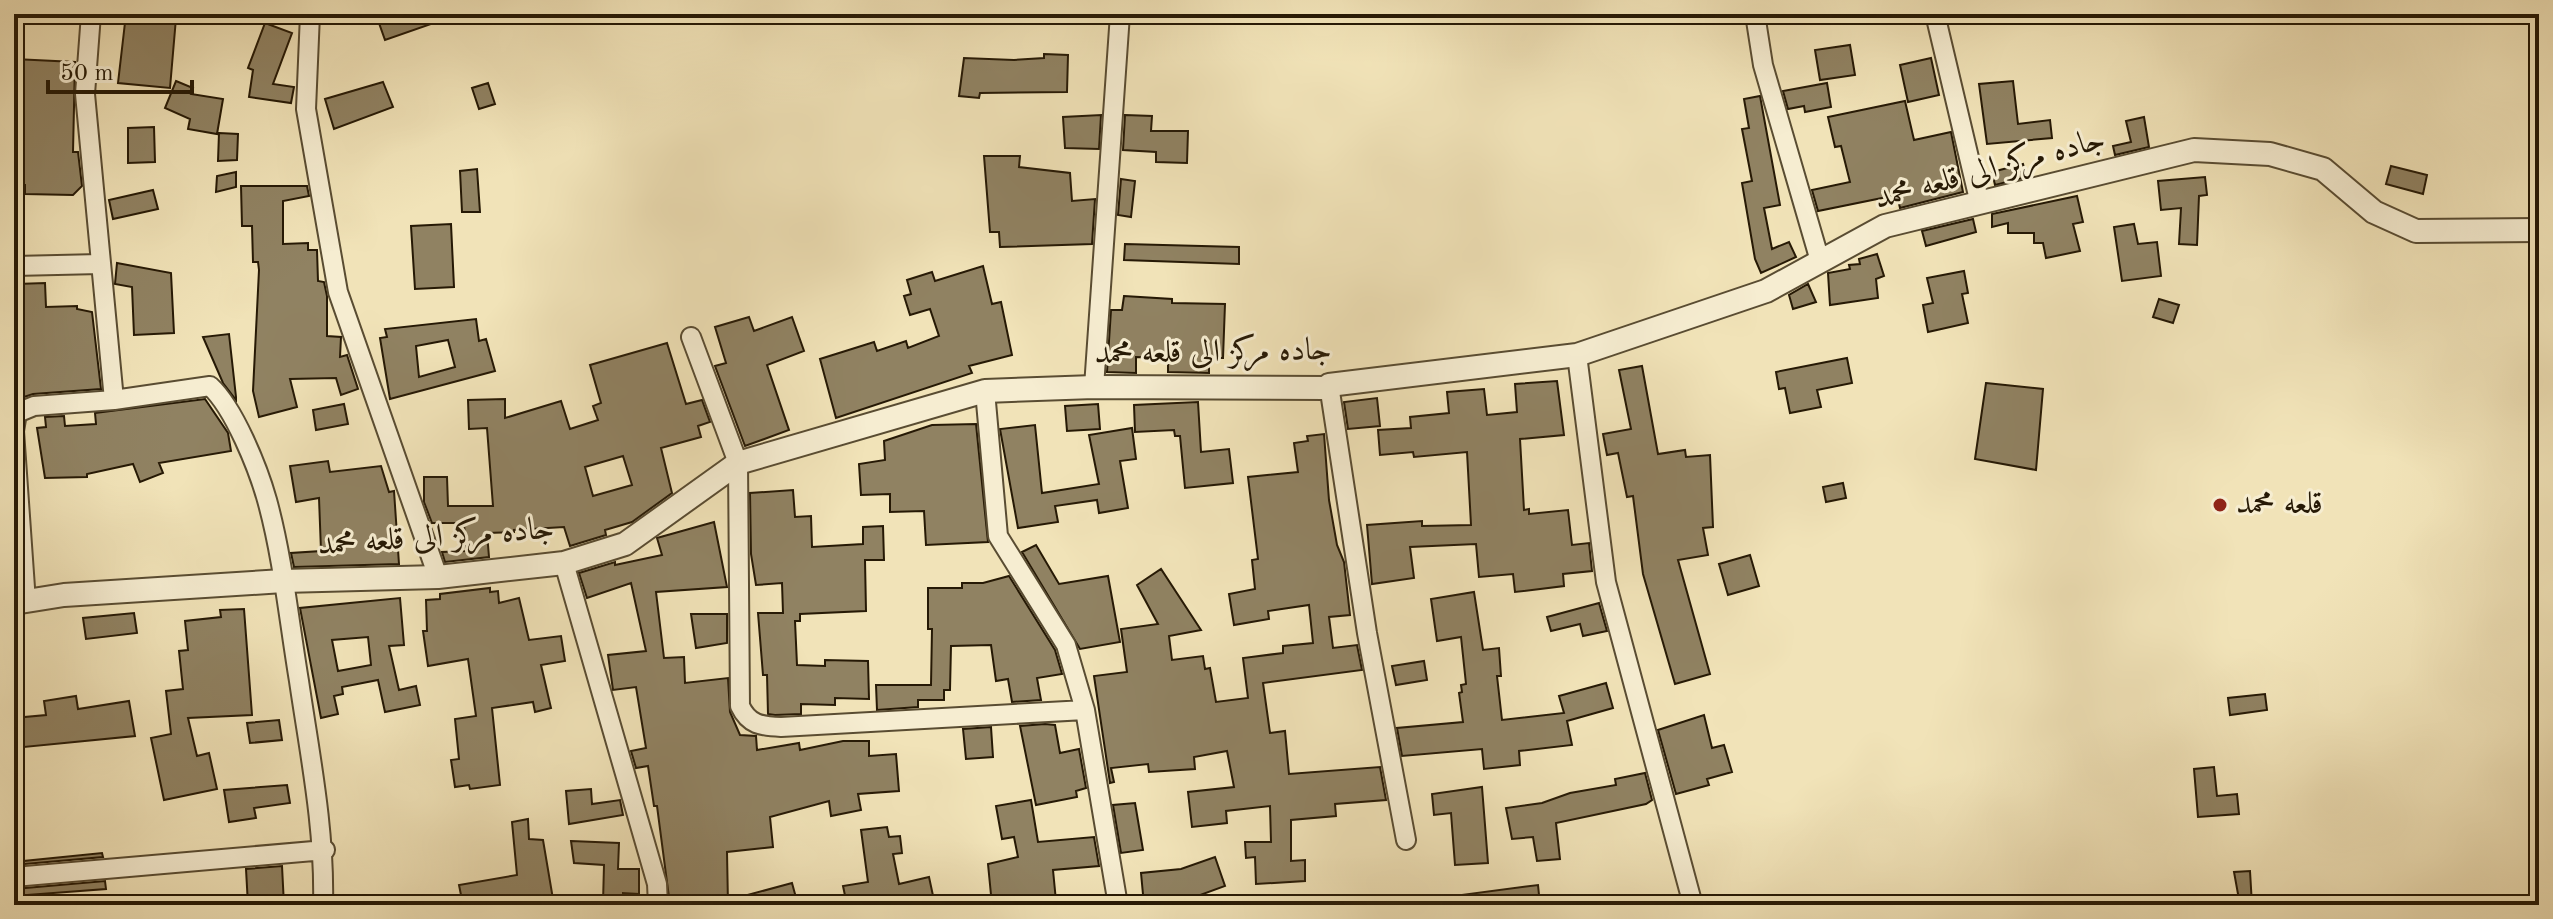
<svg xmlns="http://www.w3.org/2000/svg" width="2553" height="919" viewBox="0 0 2553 919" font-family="'Old Standard TT',Amiri,serif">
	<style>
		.building { fill: #908262; stroke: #261905; stroke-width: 2; fill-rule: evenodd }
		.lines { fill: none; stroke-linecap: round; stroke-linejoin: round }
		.minor-casing { stroke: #594c32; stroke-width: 22 }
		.tertiary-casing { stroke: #594c32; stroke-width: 26 }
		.minor { stroke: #f6edd1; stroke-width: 18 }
		.tertiary { stroke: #f6edd1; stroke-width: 22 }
		.poi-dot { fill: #8f2418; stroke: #f6edd1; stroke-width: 3 }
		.labels { text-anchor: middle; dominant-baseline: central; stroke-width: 6; stroke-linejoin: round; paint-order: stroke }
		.street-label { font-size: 32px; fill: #261905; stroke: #f6edd1 }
		.poi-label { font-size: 32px; fill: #261905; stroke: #f6edd1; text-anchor: start }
	</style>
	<rect width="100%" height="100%" fill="#f1e3b8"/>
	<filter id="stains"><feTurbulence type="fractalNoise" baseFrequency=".0025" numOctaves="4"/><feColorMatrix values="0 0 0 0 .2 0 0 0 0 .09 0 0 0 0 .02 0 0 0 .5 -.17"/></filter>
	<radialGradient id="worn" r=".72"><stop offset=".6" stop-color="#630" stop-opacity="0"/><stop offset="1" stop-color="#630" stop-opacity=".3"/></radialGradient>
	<!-- building -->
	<path class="building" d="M126,14L176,18L170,88L118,83Z
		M404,14H453L454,16L385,40L379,23Z
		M265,23L292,33L273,84L294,87L291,103L249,97L253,70L248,68Z
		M1850,45L1855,75L1820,80L1815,50Z
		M1044,54L1068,55L1067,92L980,93L979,98L959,96L964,58L1014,60L1044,58Z
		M1931,58L1939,95L1908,102L1900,65Z
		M14,59L75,62L73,152H78L82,186L73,195L25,194V185H14Z
		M176,81L193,88L191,94L223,99L217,134L188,129L190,119L165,108Z
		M2013,81L2018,124L2050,120L2052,138L1987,144L1979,84Z
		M383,82L393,107L334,129L325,99Z
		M488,83L495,104L479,109L472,88Z
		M1827,83L1831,107L1805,112L1804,106L1788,109L1783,91Z
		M1760,96L1780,205L1764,208L1772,249L1789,242L1796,257L1761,273L1755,259L1742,183L1752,181L1742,129L1749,128L1744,99Z
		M1905,101L1914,140L1951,132L1963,192L1900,208L1897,195L1818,211L1812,190L1850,182L1841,146L1835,147L1828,117Z
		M1101,115L1099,149L1065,148L1063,117Z
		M1125,115L1152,116L1151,131H1188L1187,163L1156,162V152L1123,150Z
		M2144,117L2149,147L2115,155L2113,146L2131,142L2126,121Z
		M154,127L155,162L128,163V128Z
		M219,133L238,134L237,160L218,161Z
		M984,156H1020L1019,167L1070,173L1072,201L1095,199L1092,244L1000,247L999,232H990Z
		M2023,164L2027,177L1995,185L1992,172Z
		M2391,166L2427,175L2423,194L2386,184Z
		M477,169L480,212H462L460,171Z
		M236,172V187L216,192L217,176Z
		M2205,177L2207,195L2199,196L2197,245L2179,244L2181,208L2161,210L2158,181Z
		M1121,179L1135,181L1131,217L1118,215Z
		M241,186H307L309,196L283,201V244L308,243V250H317L318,281L324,282L327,296V336L341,337L340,357L347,355L358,389L341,395L336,378L290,379L297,407L259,417L253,391L259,270L258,262H253L252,226H242Z
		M153,190L158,209L113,219L109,200Z
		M2077,196L2083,222L2073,224L2080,251L2046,258L2043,243H2034V233H2008V223L1992,227V214Z
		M1973,219L1976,232L1926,246L1922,231Z
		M451,224L454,287L415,289L411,226Z
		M2134,224L2138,244L2157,242L2161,276L2122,281L2114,227Z
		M1125,244L1239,247V264L1124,260Z
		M1877,254L1884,276L1876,279L1878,298L1830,305L1828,273L1850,269L1849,265L1860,264L1859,259Z
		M117,263L171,273L174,333L134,335L132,287L115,284Z
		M983,266L992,304L1001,302L1012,355L969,366L972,373L836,418L820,359L874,342L877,351L906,341L908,348L939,336L930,309L910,315L904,296L911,294L907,280L932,272L935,281Z
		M1964,271L1968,293L1962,294L1968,323L1928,332L1923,305L1933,303L1927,278Z
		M45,283L46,307L77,306V309L92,312L101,389L33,394L18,399V390L14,391V299L18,298L17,284Z
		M1808,284L1816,302L1793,309L1789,295Z
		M1124,296L1172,299V303L1225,304L1223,358H1209V373L1168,372V358L1136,357V373L1107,372L1111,310H1122Z
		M2159,299L2179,305L2173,323L2153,317Z
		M749,317L754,331L792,317L804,351L767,365L789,430L745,446L715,366L726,363L715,327Z
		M476,319L479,341L486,339L495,371L390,399L380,338L387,337L385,329ZM448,340L455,367L419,377L416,346Z
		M229,334L236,397V400L223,383L203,337Z
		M667,343L686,404L702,400L710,422L698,426L701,437L661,448L672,493L632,522L605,530L606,535L570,546L564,527L514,530V532L487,533L489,557L445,562L442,552L466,551L464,523H432L424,502V477H447L448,506H493L487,428L469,429L468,400L505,399V418L561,401L570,429L598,420L593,406L601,403L590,365ZM623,456L632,485L593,496L585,467Z
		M1847,358L1852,383L1817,390L1821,407L1790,413L1785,388L1779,389L1776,372Z
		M1642,366L1658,454L1685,450L1686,457L1710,455L1713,527L1703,528L1708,555L1678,560L1710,674L1675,684L1643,574L1633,496L1627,497L1618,453L1607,455L1603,434L1631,429L1619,370Z
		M1557,381L1564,435L1520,439L1524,510L1529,509V514L1568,510L1572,545L1589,543L1592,571L1563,574L1564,586L1515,592L1513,574L1479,577L1476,544L1410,547L1414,578L1372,584L1367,525L1422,521V526L1471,525L1467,452L1414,457L1413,452L1380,455L1378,430L1411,428L1410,417L1449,413L1447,392L1484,389L1487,415L1517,412L1515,384Z
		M1986,383L2043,389L2036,470L1975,459Z
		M1377,398L1380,426L1348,429L1344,402Z
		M205,399L228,433L231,451L159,463L163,473L140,482L133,464L87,474V477L45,478L37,428L46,427L45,417L64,416L65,426L96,424L95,413Z
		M1198,402L1201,452L1229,449L1233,483L1185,488L1180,436H1175L1174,430L1135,432L1134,405Z
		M344,404L348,424L316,430L313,410Z
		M1098,404L1100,429L1067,431L1065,406Z
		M976,424L988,542L926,545L924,511L890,512V494L861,495L859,464L885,460L884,441L932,425Z
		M1035,425L1042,493L1099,484L1089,435L1132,428L1136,459L1120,461L1128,508L1099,513L1097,500L1055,506L1058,522L1018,528L1000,429Z
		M1324,434L1329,500L1337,545L1344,562L1350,615L1329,617L1333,648L1357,645L1362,670L1263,683L1270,733L1285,731L1289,774L1380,767L1386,800L1335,804L1336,816L1291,820V861L1305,860V881L1256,884L1255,857L1246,858L1245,842H1271L1270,806L1226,811L1227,823L1192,827L1188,792L1234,787L1227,751L1194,757L1195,769L1149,772L1148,764L1111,768L1114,782L1110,783L1094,676L1127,672L1121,629L1158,624L1137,585L1161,569L1201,630L1169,636L1172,660L1203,656L1205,669L1210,668L1216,702L1248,698L1243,658L1283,653V646L1313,643L1309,605L1268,611L1269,619L1234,625L1229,594L1255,589L1252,560L1258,559L1248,477L1298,472L1294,443L1308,441L1307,436Z
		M328,461L330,472L381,466L389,492L394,491L399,564L294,567L291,553L321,551L319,498L296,502L290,466Z
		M1843,483L1846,498L1826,502L1823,487Z
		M793,490L795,517L811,516L812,547L863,544V527L883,526L884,560H865L866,611L800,614V621H795L797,665L825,666V660L868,661L869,699L835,698V705L801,704V714L775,715L768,714L767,675H763L758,613H783L782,583L756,585L751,554L750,493Z
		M714,522L727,587L656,592L664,658L684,657L685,683L728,678L730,712L740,735L756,736L757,750L799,743L800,750L843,741H869V756L896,754L899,791L858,794L861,810L831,816L829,801L770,817L773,847L727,852L728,905H670L657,806H654L648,766L636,768L631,751L646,748L636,687L613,690L608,655L646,651L631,583L587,598L579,573L615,562V565L662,555L657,538Z
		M1036,545L1059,584L1108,576L1120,642L1080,649L1022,552Z
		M1750,555L1759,586L1728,595L1719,564Z
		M1009,576L1055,650L1062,674L1037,678L1041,700L1012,702L1008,679L996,681L991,645L951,646L950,690H944V700H918V707L877,710L876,685H931L932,629H928V588H962V583H983Z
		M490,588V592L498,591L499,603L519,598L529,640L561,636L565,661L541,665L551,708L535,712L533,702L492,708L500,785L470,789L469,785L455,787L451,760L459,759L455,719L476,716L468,659L428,666L423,631H427L426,600L440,599V594Z
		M1474,592L1483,650L1499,648L1501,676H1497L1502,720L1564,713L1559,696L1606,683L1613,708L1567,721L1572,745L1519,751L1520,765L1484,769L1482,749L1402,756L1397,728L1463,722L1459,693L1462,692L1461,685L1466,684L1461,637L1437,641L1431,599Z
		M400,598L404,645L389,646L399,690L416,686L420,705L385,712L378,680L342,687L343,694L334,696L338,714L321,718L300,608ZM368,637L371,665L338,671L332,640Z
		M1599,603L1607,631L1583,636L1580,624L1551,631L1547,617Z
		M244,609L252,715L188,718L197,756L209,753L217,789L164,800L151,738L171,734L166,691L183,689L179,651L188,650L185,621L221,617L220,610Z
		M134,613L137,633L86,639L83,618Z
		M691,614H727V643L696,648Z
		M1424,661L1427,680L1396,685L1392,666Z
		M2265,694L2267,710L2230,715L2228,698Z
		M76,696L78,709L129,701L135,736L14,748V718L46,715L44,701Z
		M1704,715L1712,748L1724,745L1732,772L1707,779L1709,785L1676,794L1658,730Z
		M279,720L282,740L250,743L247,723Z
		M1045,724L1055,725L1060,753L1079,749L1086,788L1076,791L1077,797L1036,805L1020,726Z
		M991,727L993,757L966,759L963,729Z
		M2214,767L2217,796L2237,794L2239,814L2198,817L2194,769Z
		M1645,773L1652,800L1646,804L1556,823L1560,859L1537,861L1533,837L1512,839L1506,808L1542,803L1570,793L1616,785L1615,779Z
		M287,785L290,803L254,808L256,818L229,822L224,790Z
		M1482,787L1488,863L1455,865L1451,813L1434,815L1432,794Z
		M591,789L592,804L620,800L623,815L569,824L566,791Z
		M1031,800L1038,842L1094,837L1099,866L1053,870L1056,901L992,905L988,864L1018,857L1014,837L1002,839L996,806Z
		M1135,803L1143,850L1121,853L1113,805Z
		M528,819L529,839L543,840L554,905H463L459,885L517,875L512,822Z
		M887,827L889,837L900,836L902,853L893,854L899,884L929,877L935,905H847L843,886L868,882L861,830Z
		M571,841L619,843L618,869H639V894L623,893V903H603L604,865L574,863Z
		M102,853L103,857L14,865V862Z
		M1215,857L1225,886L1173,905H1144L1141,873L1181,869Z
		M282,866L284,905H248L246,869Z
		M2250,871L2252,905H2240L2234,872Z
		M105,881L106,889L14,896V889Z
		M792,883L798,905H730L729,900Z
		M1538,885L1540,905H1462L1461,895Z"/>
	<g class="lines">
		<defs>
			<path id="minor" d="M91,14L85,94L114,400
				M310,14L306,109L338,292L438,577
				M1755,14L1763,65L1820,261
				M1935,14L1980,204
				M14,266L100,264
				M691,337L738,463L740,706C749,725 761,726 781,727L1085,710
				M1577,355L1606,582L1693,905
				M1329,385L1367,633L1406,840
				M1094,387L1120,14
				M985,391L998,536L1066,645L1085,710L1118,905
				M564,563L657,884L658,905
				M26,602L14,431L17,413L34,406L114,400L210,386C234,408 258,468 267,500C283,558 289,621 299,681C310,756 325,829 323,905
				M14,877L325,850"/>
			<path id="tertiary" d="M14,603L64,595L283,581L438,577L564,563L625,544L738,463L985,391L1094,387L1326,388L1329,385L1577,355L1766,291L1885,226L2194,150L2270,154L2323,169L2374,212L2416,231L2539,230"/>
		</defs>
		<!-- minor casing -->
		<use href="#minor" class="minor-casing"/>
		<!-- tertiary casing -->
		<use href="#tertiary" class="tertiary-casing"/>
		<!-- minor -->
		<use href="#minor" class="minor"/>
		<!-- tertiary -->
		<use href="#tertiary" class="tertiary"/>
	</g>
	<!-- markers -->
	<circle class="poi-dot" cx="2220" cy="505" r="8"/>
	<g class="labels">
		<!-- street labels -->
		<g class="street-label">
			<text transform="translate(1990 170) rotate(-15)">جاده مرکز الی قلعه محمد</text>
			<text transform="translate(1213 353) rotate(-1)">جاده مرکز الی قلعه محمد</text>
			<text transform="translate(436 538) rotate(-4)">جاده مرکز الی قلعه محمد</text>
		</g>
		<!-- poi labels -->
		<g class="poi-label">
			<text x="2236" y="505">قلعه محمد</text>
		</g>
	</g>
	<!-- margin -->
	<rect width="2553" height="919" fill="none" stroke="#f1e3b8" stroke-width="48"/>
	<rect x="16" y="16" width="2521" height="887" fill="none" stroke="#261905" stroke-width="4"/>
	<rect x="24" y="24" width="2505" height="871" fill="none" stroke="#261905" stroke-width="2"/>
	<!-- scale -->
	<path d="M48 80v12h144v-12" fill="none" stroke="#261905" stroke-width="4"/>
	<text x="60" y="80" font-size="24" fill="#261905" stroke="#f6edd1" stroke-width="6" paint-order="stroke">50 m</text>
	<rect width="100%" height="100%" filter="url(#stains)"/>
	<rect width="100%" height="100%" fill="url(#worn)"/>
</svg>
